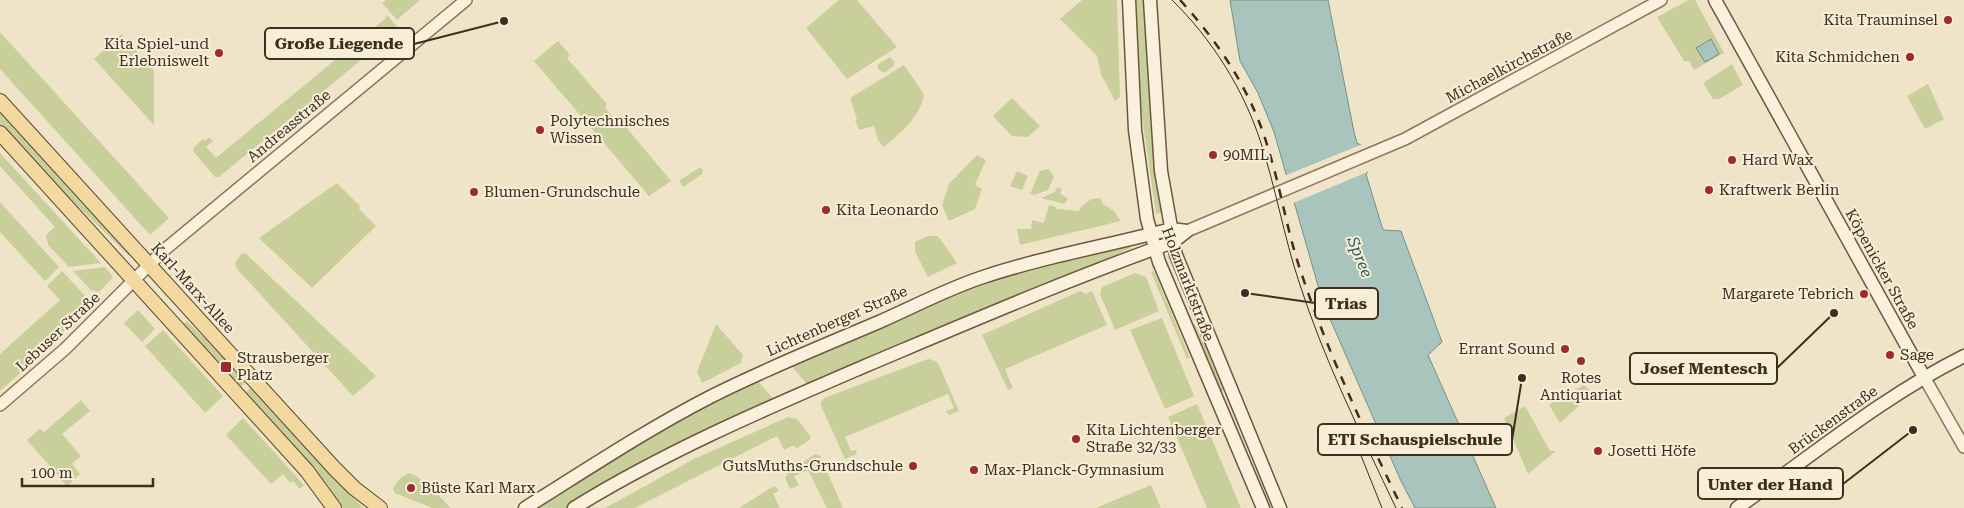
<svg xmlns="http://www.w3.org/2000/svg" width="1964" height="508" viewBox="0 0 1964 508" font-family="'Roboto Serif',serif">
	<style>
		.green { fill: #c9cf9b }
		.water { fill: #a9c4bc; stroke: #6f938a }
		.pier { fill: #f0e4c8 }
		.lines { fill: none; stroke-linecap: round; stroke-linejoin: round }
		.tertiary-casing { stroke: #8d765c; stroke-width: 14 }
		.secondary-casing { stroke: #6f573f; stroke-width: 15 }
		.primary-casing { stroke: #5b4430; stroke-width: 16 }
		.tertiary { stroke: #faf1dc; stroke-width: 11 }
		.secondary { stroke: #faf1dc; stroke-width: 12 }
		.primary { stroke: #f3d9a0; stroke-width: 14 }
		.tram { stroke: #3d2e20; stroke-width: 1 }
		.rail { stroke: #3d2e20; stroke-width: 2.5; stroke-dasharray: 9 9; stroke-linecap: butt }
		.poi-dot { fill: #9e2a2b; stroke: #f7eed8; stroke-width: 2 }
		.labels { text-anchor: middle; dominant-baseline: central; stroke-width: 4; stroke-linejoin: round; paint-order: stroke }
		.poi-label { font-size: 15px; fill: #3d2e20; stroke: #f7eed8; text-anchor: start }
		.street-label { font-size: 15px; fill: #3d2e20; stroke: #f7eed8 }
		.water-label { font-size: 16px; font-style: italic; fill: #2f5d5a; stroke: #f7eed8 }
		.leader { fill: none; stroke: #3d2e20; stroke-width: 2 }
		.callout-dot { fill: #3d2e20; stroke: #f7eed8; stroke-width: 2 }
		.callout { fill: #f7eed8; stroke: #3d2e20; stroke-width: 2 }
		.callout-label { font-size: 16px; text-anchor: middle; font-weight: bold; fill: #3d2e20 }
	</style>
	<rect width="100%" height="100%" fill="#f0e4c8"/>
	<!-- green -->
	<path class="green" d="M386,0H420L397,20L382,3Z
		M839,0H857L897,47L847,79L806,28Z
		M1082,0H1117L1120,97L1115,101L1101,74L1097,56L1060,19Z
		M1135,0H1145L1152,123L1162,210V213L1156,214L1141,110Z
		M1689,0H1695L1724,53L1694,70L1689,61H1684L1657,17Z
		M387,15L399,29L219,177H215L193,151L194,147L203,139L205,141L209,137L213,141L206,147L216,158L386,18Z
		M0,32L169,218L150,235L0,69Z
		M121,34L154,71V125L94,59Z
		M558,41L570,55L567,58L607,104L605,108L622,127H626L671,181L649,196L534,61Z
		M890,57L894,62V66L884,73L878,69L877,65Z
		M1732,64L1743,85L1719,99H1713L1703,83Z
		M904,65L924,94C920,118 902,131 884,147L878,140L874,126L859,130L855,120L857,119L850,98Z
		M1928,84L1944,119L1925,129L1907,96Z
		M1012,98L1040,126L1028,137L1012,136L993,116Z
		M0,109L132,253L129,256L48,177L0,124Z
		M0,153L101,263L69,267L48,245L46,235L55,227L0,166Z
		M977,155L986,160L975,185L982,189L975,209L949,221L942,205L949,184Z
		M700,167L703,170L702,174L683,187L679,181Z
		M1047,169L1050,170L1054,177L1048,190L1035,195L1030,194L1040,171Z
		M1017,171L1028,176L1022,190L1010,186Z
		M337,183L360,206L359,209L376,226L312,288L259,238Z
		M1057,187L1062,189L1060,194L1068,198L1065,204L1041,198L1055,192Z
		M1100,198L1103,204L1114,211L1121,221L1020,245L1017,229H1031L1032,220L1044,223L1049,205L1056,207V209L1079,211L1080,208L1091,199Z
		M0,202L59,267L45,281L0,232Z
		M928,236H938L957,263L928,277L915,252V242Z
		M1129,244L1131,248L1060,281L810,388L789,363L966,287L1043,264Z
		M245,253L376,376L353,396L237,269L235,263L241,254Z
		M105,267L113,277L99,292L91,290L73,271Z
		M62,271L89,300V305L40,356L0,391V354L60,300L47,286Z
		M1154,271L1190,358L1187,359L1151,272Z
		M1135,273L1146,277L1159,311L1115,330L1100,294L1102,287Z
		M1080,291L1086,294L1092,291L1107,325L1005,369L1013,388L1008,390L982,335Z
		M138,310L155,329L142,342L124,323Z
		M1162,318L1194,396L1165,409L1130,330Z
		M187,321L201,335L214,344L247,381L240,388L183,324Z
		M1192,323L1195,324L1212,356L1227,391H1220Z
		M716,324L743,355L741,363L702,383L697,372Z
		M163,330L223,396L205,413L145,346Z
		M928,359L936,361L940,367L959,411L949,415L946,411L954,408L948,394L845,437L851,451L856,450L857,454L845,459L821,406V402L824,398Z
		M755,378L776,402L569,508H535L607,459Z
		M1584,385L1593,393L1560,423L1549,405Z
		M252,386L363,508H343L322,479L245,393Z
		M81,400L90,411L62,434L81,456L72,464L80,474L67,486L27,440L40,429L44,432Z
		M1197,404L1241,508H1207L1168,417Z
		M1525,406L1550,451H1556L1528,474L1504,418Z
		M788,417L797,419L811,437L809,440L796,449L794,445L784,450L777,436L635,508H605L694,459Z
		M243,418L304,485L300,489L293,481L290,483L283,474L271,484L226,435Z
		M815,454L820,456L843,508H827L808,470L794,476L799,485L790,489L785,478L788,473Z
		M409,473C422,476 442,499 451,508H432L395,493L393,489C395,483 403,475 409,473Z
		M1151,485L1161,508H1096Z
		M774,486L779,490L773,494L780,508H739Z"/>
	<!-- water -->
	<path class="water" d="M1230,0H1328L1354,132L1357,143L1361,145L1368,172L1366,174L1383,230L1401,231L1442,342L1428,355L1496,508H1415L1400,479L1323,303L1274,132L1258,93L1240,61Z
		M1711,39L1719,54L1705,62L1696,48Z"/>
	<!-- pier -->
	<path class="pier" d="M1363,144L1370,171L1291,204L1284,176Z"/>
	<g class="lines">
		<defs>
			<path id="tertiary" d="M1187,231L1405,139L1661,0
				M1924,377L1964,447
				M0,405L65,349L163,251L466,0"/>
			<path id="secondary" d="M1129,0L1135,130L1147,219L1159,262L1263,508
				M1150,0L1161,171L1176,255L1280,508
				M1715,0L1924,377
				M525,508C586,470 646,430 710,397C765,369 823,346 879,322C913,307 945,290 980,278C1042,257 1107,246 1171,229L1187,231
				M574,508C666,451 765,409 865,366C967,323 1069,279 1173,242L1187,231
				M1737,508C1812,456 1882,397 1964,356"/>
			<path id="primary" d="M0,101L334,468L354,488L380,508
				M0,133L307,471L334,508"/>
		</defs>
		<!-- tertiary casing -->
		<use href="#tertiary" class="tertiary-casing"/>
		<!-- secondary casing -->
		<use href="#secondary" class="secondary-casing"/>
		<!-- primary casing -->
		<use href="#primary" class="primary-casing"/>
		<!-- tertiary -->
		<use href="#tertiary" class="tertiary"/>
		<!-- secondary -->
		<use href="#secondary" class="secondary"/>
		<!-- primary -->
		<use href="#primary" class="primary"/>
		<!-- tram -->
		<path class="tram" d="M1172,0C1212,39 1244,90 1261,143C1276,189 1284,237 1299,282C1324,360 1361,434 1396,508
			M1356,443L1382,508"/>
		<!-- rail -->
		<path class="rail" d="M1180,0C1219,43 1252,92 1268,148C1281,189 1287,232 1301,272C1328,354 1365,431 1402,508"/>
	</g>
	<!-- markers -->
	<g class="poi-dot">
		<circle cx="1948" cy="20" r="5"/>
		<circle cx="219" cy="53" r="5"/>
		<circle cx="1910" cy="57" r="5"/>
		<circle cx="540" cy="130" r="5"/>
		<circle cx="1213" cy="155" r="5"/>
		<circle cx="1732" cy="160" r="5"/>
		<circle cx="1709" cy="190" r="5"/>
		<circle cx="474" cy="192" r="5"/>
		<circle cx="826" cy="210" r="5"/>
		<circle cx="1864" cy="294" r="5"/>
		<circle cx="1565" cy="349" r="5"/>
		<circle cx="1890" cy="355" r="5"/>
		<circle cx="1581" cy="361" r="5"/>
		<rect x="220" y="361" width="12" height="12" rx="2.5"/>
		<circle cx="1076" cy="439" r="5"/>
		<circle cx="1598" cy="451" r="5"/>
		<circle cx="913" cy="466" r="5"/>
		<circle cx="974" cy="470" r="5"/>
		<circle cx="411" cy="488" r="5"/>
	</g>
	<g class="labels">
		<!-- poi labels -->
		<g class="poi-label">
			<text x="1938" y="20" text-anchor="end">Kita Trauminsel</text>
			<text x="209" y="44" text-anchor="end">Kita Spiel-und<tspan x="209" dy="17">Erlebniswelt</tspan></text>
			<text x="1900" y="57" text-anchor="end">Kita Schmidchen</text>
			<text x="550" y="121">Polytechnisches<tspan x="550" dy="17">Wissen</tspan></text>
			<text x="1223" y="155">90MIL</text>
			<text x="1742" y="160">Hard Wax</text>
			<text x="1719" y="190">Kraftwerk Berlin</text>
			<text x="484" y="192">Blumen-Grundschule</text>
			<text x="836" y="210">Kita Leonardo</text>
			<text x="1854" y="294" text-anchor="end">Margarete Tebrich</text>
			<text x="1555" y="349" text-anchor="end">Errant Sound</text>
			<text x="1900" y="355">Sage</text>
			<text x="237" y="358">Strausberger<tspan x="237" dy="17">Platz</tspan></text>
			<text x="1581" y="378" text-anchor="middle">Rotes<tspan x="1581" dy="17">Antiquariat</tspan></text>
			<text x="1086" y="430">Kita Lichtenberger<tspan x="1086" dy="17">Straße 32/33</tspan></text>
			<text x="1608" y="451">Josetti Höfe</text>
			<text x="903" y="466" text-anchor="end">GutsMuths-Grundschule</text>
			<text x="984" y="470">Max-Planck-Gymnasium</text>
			<text x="421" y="488">Büste Karl Marx</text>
		</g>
		<!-- street labels -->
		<g class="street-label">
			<text transform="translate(1509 66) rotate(-28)">Michaelkirchstraße</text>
			<text transform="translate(289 126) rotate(-40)">Andreasstraße</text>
			<text transform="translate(1882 269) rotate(61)">Köpenicker Straße</text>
			<text transform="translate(1188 284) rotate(69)">Holzmarktstraße</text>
			<text transform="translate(193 288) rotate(48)">Karl-Marx-Allee</text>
			<text transform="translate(837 321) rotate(-24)">Lichtenberger Straße</text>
			<text transform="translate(58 332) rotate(-43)">Lebuser Straße</text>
			<text transform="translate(1833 420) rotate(-36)">Brückenstraße</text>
		</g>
		<!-- water labels -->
		<g class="water-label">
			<text transform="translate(1360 257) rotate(68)">Spree</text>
		</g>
	</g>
	<!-- callouts -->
	<path class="leader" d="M504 21L414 44M1245 293L1315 303M1834 313L1777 368M1522 378L1512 440M1913 430L1843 484"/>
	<g class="callout-dot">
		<circle cx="504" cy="21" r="5"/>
		<circle cx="1245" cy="293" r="5"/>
		<circle cx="1834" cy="313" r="5"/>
		<circle cx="1522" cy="378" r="5"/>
		<circle cx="1913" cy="430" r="5"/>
	</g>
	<g class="callout">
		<rect x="265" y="28" width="149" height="31" rx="5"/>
		<rect x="1315" y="288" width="63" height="31" rx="5"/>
		<rect x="1630" y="353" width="147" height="31" rx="5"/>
		<rect x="1318" y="424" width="194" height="31" rx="5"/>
		<rect x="1698" y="468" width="145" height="31" rx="5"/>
	</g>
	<g class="callout-label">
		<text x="339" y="49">Große Liegende</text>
		<text x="1346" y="309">Trias</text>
		<text x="1704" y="374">Josef Mentesch</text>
		<text x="1415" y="445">ETI Schauspielschule</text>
		<text x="1770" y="490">Unter der Hand</text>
	</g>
	<!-- scale -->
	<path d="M22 478v8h131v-8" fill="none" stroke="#3d2e20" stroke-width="2.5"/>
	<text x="30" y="478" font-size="15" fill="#3d2e20" stroke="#f7eed8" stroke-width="4" paint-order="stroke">100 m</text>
</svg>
